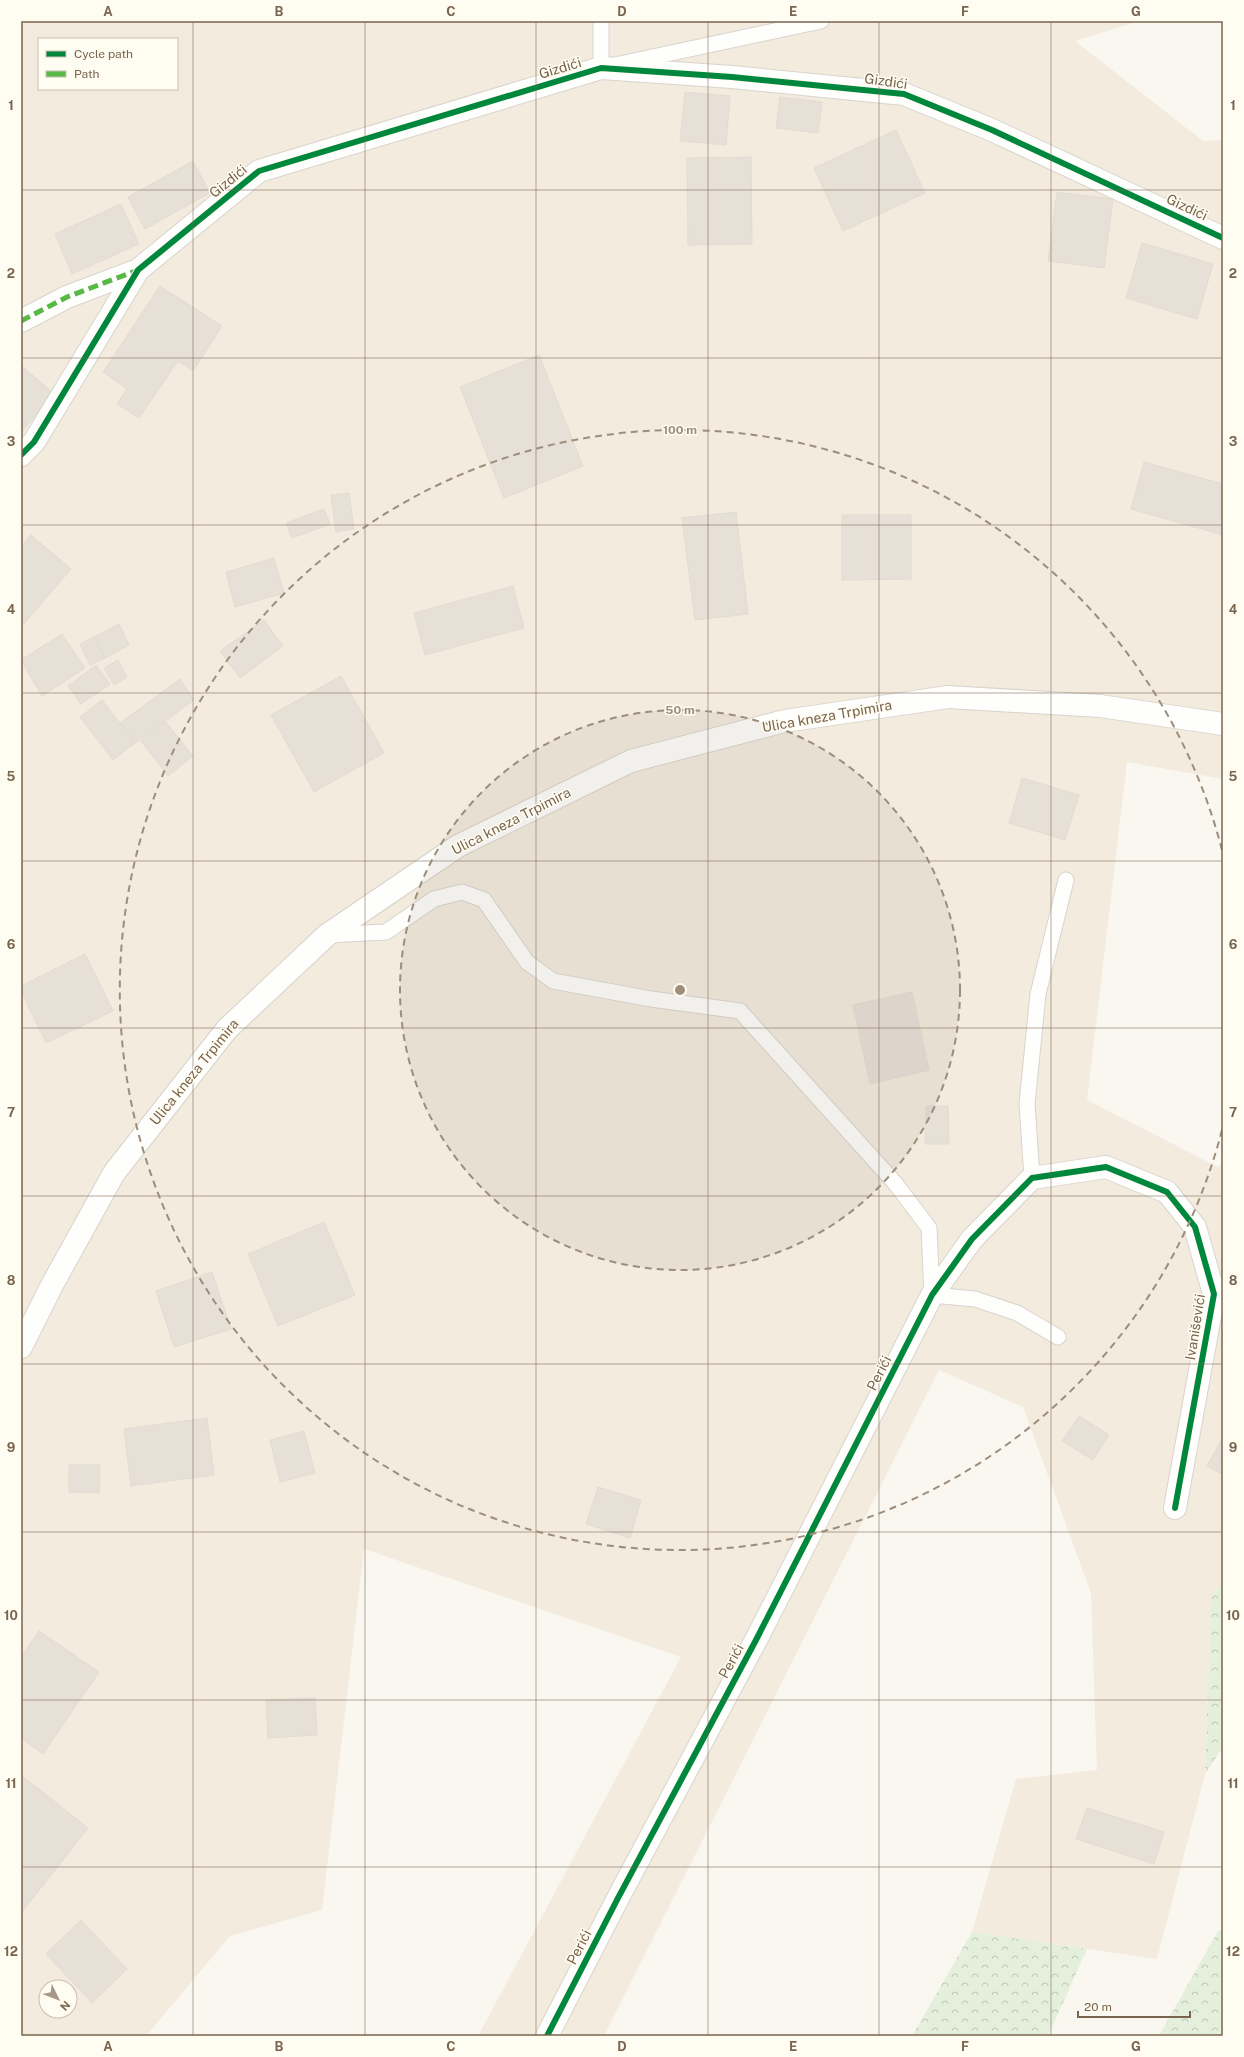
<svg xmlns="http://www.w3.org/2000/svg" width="1244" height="2057" viewBox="0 0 1244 2057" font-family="'Public Sans',sans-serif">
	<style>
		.residential { fill: #f2ebde; fill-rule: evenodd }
		.forest { fill: url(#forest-crowns) }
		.building { fill: #e6e0d7; stroke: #e2dcd1 }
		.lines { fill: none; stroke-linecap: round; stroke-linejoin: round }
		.lane-casing { stroke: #d9d4cd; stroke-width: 17 }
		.street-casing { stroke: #d9d4cd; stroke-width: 24 }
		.secondary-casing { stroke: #d8d3ca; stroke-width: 24 }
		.lane { stroke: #fefefd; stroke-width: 15 }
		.street { stroke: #fefefd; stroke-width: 22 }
		.secondary { stroke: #fefefd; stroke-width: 22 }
		.quiet { stroke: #58b947; stroke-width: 5; stroke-dasharray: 10 5; stroke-linecap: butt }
		.cycleway-casing { stroke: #fffcf2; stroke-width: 8 }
		.cycleway { stroke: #00873e; stroke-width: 6 }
		.grid { fill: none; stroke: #79644d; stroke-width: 1; stroke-opacity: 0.55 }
		.ring { fill: none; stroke: #9d8d7b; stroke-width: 2; stroke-dasharray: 7 5 }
		.labels { text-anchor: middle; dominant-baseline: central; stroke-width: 3; stroke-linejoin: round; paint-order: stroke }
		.street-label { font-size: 14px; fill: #79644d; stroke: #fffcf2 }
		.centre { fill: #9d8d7b; stroke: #fffcf2; stroke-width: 2 }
		.ring-label { font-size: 12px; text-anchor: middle; font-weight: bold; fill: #9d8d7b; stroke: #fffcf2; stroke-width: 3; stroke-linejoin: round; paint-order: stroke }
		.neatline { fill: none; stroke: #79644d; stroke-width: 1.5 }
		.grid-label { font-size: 13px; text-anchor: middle; font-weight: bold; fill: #79644d }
	</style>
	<defs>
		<pattern id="forest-crowns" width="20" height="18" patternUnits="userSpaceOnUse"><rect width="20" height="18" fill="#e4f0db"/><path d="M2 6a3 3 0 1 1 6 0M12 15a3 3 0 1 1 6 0" fill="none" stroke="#bec6b4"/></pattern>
	</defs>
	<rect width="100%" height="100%" fill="#f9f7f0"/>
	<!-- residential -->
	<path class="residential" d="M21,21H1139L1075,41L1203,141L1223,140V779L1127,762L1087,1100L1218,1167L1223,1163V1581L1211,1599L1205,1774L1157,1959L972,1932L1016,1779L1097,1770L1091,1593L1023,1407L939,1370L604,2036H478L681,1657L364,1549L322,1910L230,1936L146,2036H21ZM39,39H177V89H39ZM46,1987H70V2011H46Z"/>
	<!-- forest -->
	<path class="forest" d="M1223,1581V1747L1205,1774L1211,1599Z
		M1223,1930V2036H1159L1218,1931Z
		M972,1932L1087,1949L1048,2036H912Z"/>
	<!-- building -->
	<path class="building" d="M685,92L730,96L726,145L680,141Z
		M780,97L822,102L818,133L776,128Z
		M896,130L925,193L843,231L814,168Z
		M751,157L752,244L688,245L687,158Z
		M193,161L210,193L145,229L128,197Z
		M1057,192L1113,199L1104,268L1048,261Z
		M121,204L139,244L72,274L55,234Z
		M1142,243L1213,264L1197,319L1126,298Z
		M160,286L222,326L193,371L178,361L139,418L117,404L127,389L103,372Z
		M539,355L583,466L504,498L460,387Z
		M21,365L54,394L21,432Z
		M1144,462L1223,484V535L1131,509Z
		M349,493L354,529L336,532L331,495Z
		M324,509L330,524L292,538L286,523Z
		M736,512L748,614L695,620L682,518Z
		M842,515H911V579L842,580Z
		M31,535L71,569L21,627V547Z
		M274,558L284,593L235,607L226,572Z
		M513,586L524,628L425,655L414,613Z
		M264,620L283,646L240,678L220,651Z
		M119,624L129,645L105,658L94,637Z
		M62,634L85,668L42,696L21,660Z
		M94,637L105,658L90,665L80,644Z
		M118,660L127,677L114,685L104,668Z
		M96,665L110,684L81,704L68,686Z
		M341,676L384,753L314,792L271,715Z
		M180,679L194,700L135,743L120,723Z
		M102,700L135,743L113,760L80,717Z
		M165,721L193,756L168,776L141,741Z
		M1022,778L1079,795L1065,840L1009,823Z
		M85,954L113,1011L46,1043L21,991V986Z
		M912,992L929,1070L870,1084L853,1005Z
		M926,1106H948L949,1144H925Z
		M324,1222L355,1295L278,1326L248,1254Z
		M212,1272L231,1329L174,1347L156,1291Z
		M1079,1416L1109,1435L1093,1460L1062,1441Z
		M207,1418L214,1475L131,1486L124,1429Z
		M304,1431L315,1473L280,1482L270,1440Z
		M1223,1437V1475L1207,1466Z
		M69,1465H100L99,1493L69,1492Z
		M598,1487L641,1500L630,1538L586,1524Z
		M39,1631L99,1672L43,1754L21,1738V1657Z
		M315,1698L317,1735L268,1738L266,1700Z
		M21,1775L88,1828L22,1912L21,1911Z
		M1087,1808L1164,1832L1154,1864L1076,1839Z
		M81,1920L127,1969L92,2003L46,1954Z"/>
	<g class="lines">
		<defs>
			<path id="lane" d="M601,21V68L821,21
				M328,935L386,932L434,899L462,892L484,900L527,962L553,981L651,999L740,1011L895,1183L929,1228L932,1295L975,1299L1017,1313L1058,1337
				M1032,1178L1027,1104L1038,994L1066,880"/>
			<path id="street" d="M21,321L67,297L138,270
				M21,455L34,442L138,270L259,171L601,68L732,77L904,94L992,130L1223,238
				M547,2036L618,1898L756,1640L932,1295L972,1239L1032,1178L1106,1167L1167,1192L1195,1227L1214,1294L1175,1508"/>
			<path id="secondary" d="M21,1347L52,1285L114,1173L227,1029L327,935L458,846L631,761L785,721L948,697L1100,706L1223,724"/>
		</defs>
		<!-- lane casing -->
		<use href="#lane" class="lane-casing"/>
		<!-- street casing -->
		<use href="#street" class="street-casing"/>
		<!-- secondary casing -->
		<use href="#secondary" class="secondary-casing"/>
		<!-- lane -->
		<use href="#lane" class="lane"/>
		<!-- street -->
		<use href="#street" class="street"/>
		<!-- secondary -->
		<use href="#secondary" class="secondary"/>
		<!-- quiet -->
		<path class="quiet" d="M21,321L67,297L138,270"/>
		<defs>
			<path id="cycleway" d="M21,455L34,442L138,270L259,171L601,68L732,77L904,94L992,130L1223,238
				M547,2036L618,1898L756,1640L932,1295L972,1239L1032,1178L1106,1167L1167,1192L1195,1227L1214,1294L1175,1508"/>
		</defs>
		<!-- cycleway casing -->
		<use href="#cycleway" class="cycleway-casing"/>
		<!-- cycleway -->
		<use href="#cycleway" class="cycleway"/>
	</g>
	<!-- grid -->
	<path class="grid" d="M193,21V2036M365,21V2036M536,21V2036M708,21V2036M879,21V2036M1051,21V2036M21,190H1223M21,358H1223M21,525H1223M21,693H1223M21,861H1223M21,1028H1223M21,1196H1223M21,1364H1223M21,1532H1223M21,1700H1223M21,1867H1223"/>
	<!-- distance rings -->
	<circle cx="680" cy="990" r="280" fill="#9d8d7b" fill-opacity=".12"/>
	<g class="ring">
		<circle cx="680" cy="990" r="280"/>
		<path d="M1222 1130A560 560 0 1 1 1222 850"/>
	</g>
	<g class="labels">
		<!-- street labels -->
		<g class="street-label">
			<text transform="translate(560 68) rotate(-17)">Gizdići</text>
			<text transform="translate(886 81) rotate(8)">Gizdići</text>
			<text transform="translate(228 181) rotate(-39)">Gizdići</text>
			<text transform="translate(1187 207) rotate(25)">Gizdići</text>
			<text transform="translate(827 716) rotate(-10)">Ulica kneza Trpimira</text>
			<text transform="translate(511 821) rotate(-27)">Ulica kneza Trpimira</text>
			<text transform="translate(194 1072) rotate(-51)">Ulica kneza Trpimira</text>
			<text transform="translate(1195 1327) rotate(-81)">Ivaniševići</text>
			<text transform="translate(879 1373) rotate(-63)">Perići</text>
			<text transform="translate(731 1661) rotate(-62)">Perići</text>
			<text transform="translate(579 1947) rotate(-63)">Perići</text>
		</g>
	</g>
	<circle cx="680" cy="990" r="6" class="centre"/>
	<g class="ring-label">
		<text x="680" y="434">100 m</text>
		<text x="680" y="714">50 m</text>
	</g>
	<!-- border -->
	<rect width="1244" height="2057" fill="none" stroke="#fffcf2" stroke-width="44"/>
	<!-- legend -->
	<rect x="38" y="38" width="140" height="52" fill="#fffcf2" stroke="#c9bfb0"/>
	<rect x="46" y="51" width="20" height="6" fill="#00873e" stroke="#c9bfb0"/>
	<text x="74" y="58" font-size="12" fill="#79644d">Cycle path</text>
	<rect x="46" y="71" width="20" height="6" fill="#58b947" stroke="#c9bfb0"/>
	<text x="74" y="78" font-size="12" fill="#79644d">Path</text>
	<!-- north arrow -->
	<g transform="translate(58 1999) rotate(133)"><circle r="19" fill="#fffcf2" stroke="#c9bfb0"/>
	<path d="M0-3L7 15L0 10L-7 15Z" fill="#a69786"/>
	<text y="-6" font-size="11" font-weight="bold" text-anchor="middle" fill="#79644d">N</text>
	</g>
	<!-- scale -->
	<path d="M1078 2011v6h112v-6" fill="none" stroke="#79644d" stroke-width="2"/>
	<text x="1084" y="2011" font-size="12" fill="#79644d" stroke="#fffcf2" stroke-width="3" paint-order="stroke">20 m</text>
	<rect x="22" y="22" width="1200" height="2013" class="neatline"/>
	<g class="grid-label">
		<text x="108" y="16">A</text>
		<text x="279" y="16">B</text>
		<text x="451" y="16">C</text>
		<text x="622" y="16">D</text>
		<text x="793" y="16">E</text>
		<text x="965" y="16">F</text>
		<text x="1136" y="16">G</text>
		<text x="11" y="110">1</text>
		<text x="1233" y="110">1</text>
		<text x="11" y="278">2</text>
		<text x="1233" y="278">2</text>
		<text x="11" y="446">3</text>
		<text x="1233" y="446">3</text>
		<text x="11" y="614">4</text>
		<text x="1233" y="614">4</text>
		<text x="11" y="781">5</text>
		<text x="1233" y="781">5</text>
		<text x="11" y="949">6</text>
		<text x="1233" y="949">6</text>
		<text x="11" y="1117">7</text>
		<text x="1233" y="1117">7</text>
		<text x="11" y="1285">8</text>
		<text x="1233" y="1285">8</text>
		<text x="11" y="1452">9</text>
		<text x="1233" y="1452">9</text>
		<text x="11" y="1620">10</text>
		<text x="1233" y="1620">10</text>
		<text x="11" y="1788">11</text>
		<text x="1233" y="1788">11</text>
		<text x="11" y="1956">12</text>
		<text x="1233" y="1956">12</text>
		<text x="108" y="2051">A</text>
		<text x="279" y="2051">B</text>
		<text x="451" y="2051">C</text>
		<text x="622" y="2051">D</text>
		<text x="793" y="2051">E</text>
		<text x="965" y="2051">F</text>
		<text x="1136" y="2051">G</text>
	</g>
</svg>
